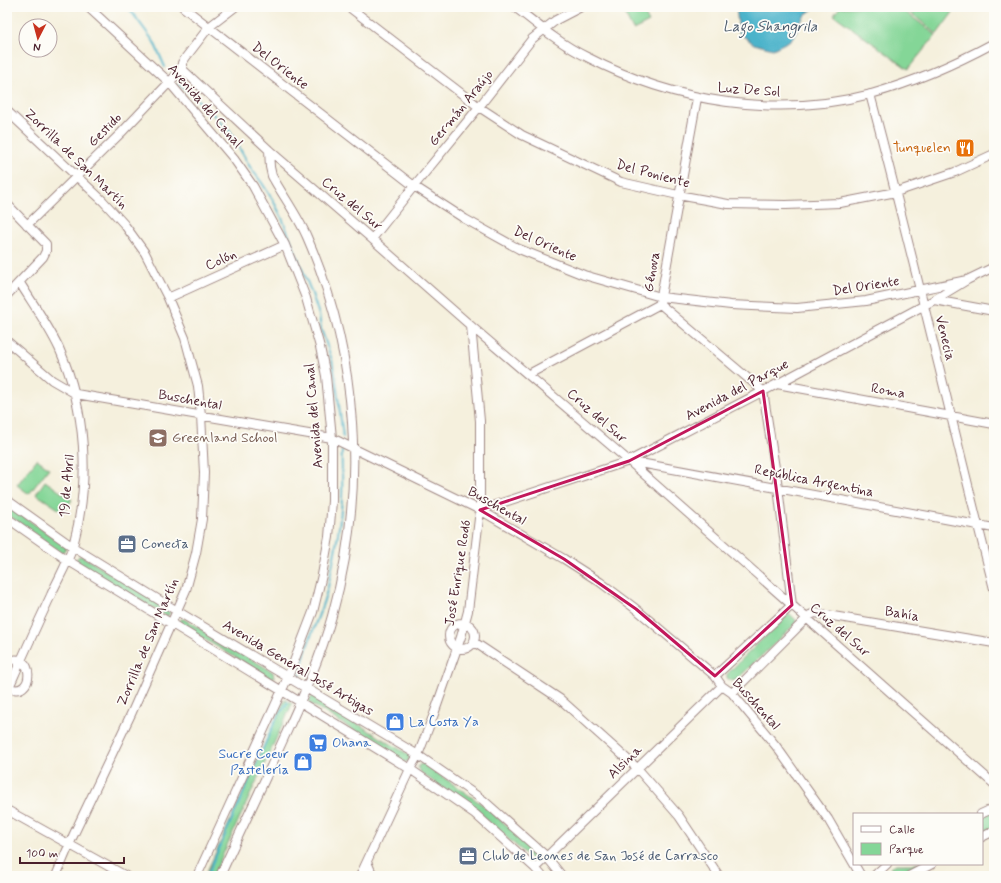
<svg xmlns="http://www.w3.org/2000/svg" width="1001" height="883" viewBox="0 0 1001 883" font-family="Mynerve,sans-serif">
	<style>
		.green { fill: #84d697; stroke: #677a61 }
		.water { fill: #4cb3ca; stroke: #4b697a }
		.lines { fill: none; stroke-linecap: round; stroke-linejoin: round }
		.stream { stroke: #4cb3ca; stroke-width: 2 }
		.minor-casing { stroke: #a08884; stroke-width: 10 }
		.minor { stroke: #fff; stroke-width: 8 }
		.marked { fill: none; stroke: #c2185b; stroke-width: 3; stroke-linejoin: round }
		.labels { text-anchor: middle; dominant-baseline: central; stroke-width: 3.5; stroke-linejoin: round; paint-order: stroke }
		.street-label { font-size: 14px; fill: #4a1f2b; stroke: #fdfcf7 }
		.food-label { font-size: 14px; fill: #c56008; stroke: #fdfcf7; text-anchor: end }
		.education-label { font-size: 14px; fill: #785e54; stroke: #fdfcf7; text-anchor: start }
		.service-label { font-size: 14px; fill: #4e5e75; stroke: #fdfcf7; text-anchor: start }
		.shop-label { font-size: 14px; fill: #366cbe; stroke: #fdfcf7; text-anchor: start }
		.water-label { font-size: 15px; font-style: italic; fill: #4b5a6b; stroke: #fdfcf7 }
	</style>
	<rect width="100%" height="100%" fill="#fdfcf7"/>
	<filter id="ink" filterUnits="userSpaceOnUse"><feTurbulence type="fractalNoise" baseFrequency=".025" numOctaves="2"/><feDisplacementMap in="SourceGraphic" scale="8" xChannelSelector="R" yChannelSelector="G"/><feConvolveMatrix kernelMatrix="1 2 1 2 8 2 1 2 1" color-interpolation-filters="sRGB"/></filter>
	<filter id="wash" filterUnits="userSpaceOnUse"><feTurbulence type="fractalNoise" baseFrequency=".012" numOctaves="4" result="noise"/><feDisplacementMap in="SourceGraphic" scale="16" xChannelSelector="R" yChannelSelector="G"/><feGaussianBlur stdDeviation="0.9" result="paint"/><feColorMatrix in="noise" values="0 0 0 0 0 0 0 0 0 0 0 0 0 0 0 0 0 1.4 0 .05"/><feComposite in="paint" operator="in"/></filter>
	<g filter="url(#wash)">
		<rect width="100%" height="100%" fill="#f5f0dd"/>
		<!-- green -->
		<path class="green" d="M621,7H641L649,22L633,30Z
			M840,7H899L936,35L908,69L834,15Z
			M903,7H957L937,34Z
			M37,459L49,468L29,494L17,485Z
			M45,481L72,500L63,512L36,494Z
			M7,505L64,545L66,548L63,552H60L7,514Z
			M79,556H82L168,609L170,612L168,616L165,615L77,563L76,560Z
			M790,614L796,620L795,624L736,680L731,681L727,678V674L786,616Z
			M181,619H184L273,672L274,677L270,678L180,625L179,622Z
			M312,696L409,755V761L404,762L308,702Z
			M285,699L292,704L213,876H205Z
			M421,764H424L483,805L540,854L534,861L478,813L420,772L418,769V766Z
			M994,810V826L982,833V817Z
			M896,864H922L900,876L889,875L891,867Z"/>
		<!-- water -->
		<path class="water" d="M736,7H816L806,14L799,24L795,35L789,41L773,49L754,44L739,33Z"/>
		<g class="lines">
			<!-- stream -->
			<path class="stream" d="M128,7L154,42L165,67
				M178,83L209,110L231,133L250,167L262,183L274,202L282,218L312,294L319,315L321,329L332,360L336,381L343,437
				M300,677C304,646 320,617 328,587C334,559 341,525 342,496C343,481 341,466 342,451
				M207,876L275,721L288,702"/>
		</g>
	</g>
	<g filter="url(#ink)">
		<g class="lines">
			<defs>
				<path id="minor" d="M88,7L169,82L234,159L253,186L285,245L306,298L320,347L326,376L332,438V501L329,537L322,575L313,612L288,677L197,876
					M183,7L414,186L465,219L519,249L584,275L661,297L731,305L797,308L866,301L967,280
					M349,7L479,107L522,135L621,182L678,195L728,204L786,205L840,203L896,192L955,172L994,154
					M515,7C538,25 560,44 587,57C673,102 776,119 871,94C914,82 955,64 994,43
					M182,69L269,150L372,239L471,326L629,461L994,784
					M182,69V63L186,57L209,27L235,7
					M870,94C914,258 952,424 994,589
					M7,111L103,201L124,224L145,253L168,298L185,338L198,386L201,415L204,473L202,519L196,553L186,590L132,712L73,836L56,876
					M7,204L46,244V251L43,257L7,295
					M27,225L121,133L182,69
					M372,239L414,186L479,107L532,39L556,20L581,7
					M168,298L285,245
					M934,300L994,311
					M660,302L697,98
					M660,304L763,391L778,487L792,605L715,676
					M7,341L52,380L76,394L332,438L480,510L564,559L600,582L636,609L715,676L722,686L732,693L776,746L828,819L861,876
					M529,374L660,304
					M777,384L994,424
					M629,461L994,528
					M7,500L73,547L177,611L418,755L483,800L546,856L562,876
					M480,510L629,461L777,384L934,300L967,280L994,267
					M7,518L67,560L410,769L475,814L535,868L542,876
					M449 636a13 13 0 1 1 26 0a13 13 0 1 1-26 0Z
					M474,642L560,699L637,768L679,816L719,876
					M7,662C35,648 36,701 7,687
					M7,692C21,660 36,627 51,595C58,579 68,563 73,546C91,481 86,409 59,348C48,325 33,304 20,283
					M732,693L810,615L815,613L994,643
					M7,810L126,876
					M981,814L994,808
					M982,837L994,831
					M367,862L373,876
					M535,868L722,686
					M220,876C239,834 259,793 278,751C298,707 319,663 332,616C367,491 359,356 307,237C298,216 283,196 272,176L270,167L269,150
					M360,876L410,769L418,755L434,714L461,637L468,611L480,510V421L471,326
					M874,876L887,864
					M909,876L932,864"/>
			</defs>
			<!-- minor casing -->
			<use href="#minor" class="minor-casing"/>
			<!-- minor -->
			<use href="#minor" class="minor"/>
		</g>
	</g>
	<!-- marked area -->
	<path class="marked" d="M763,391L792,605L715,676L636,609L564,559L480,510L629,461Z"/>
	<!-- icons -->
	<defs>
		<symbol id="restaurant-square" viewBox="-11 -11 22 22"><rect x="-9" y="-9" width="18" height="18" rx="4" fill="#e8710a" stroke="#fdfcf7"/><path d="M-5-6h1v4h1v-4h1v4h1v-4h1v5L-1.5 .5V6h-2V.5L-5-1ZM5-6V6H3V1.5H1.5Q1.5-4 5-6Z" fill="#fff"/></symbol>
		<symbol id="school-square" viewBox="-11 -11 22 22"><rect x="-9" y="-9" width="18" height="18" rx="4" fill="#8d6e63" stroke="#fdfcf7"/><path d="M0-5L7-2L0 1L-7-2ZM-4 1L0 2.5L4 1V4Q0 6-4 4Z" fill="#fff"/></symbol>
		<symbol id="office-square" viewBox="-11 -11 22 22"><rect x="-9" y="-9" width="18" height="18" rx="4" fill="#5c6f8a" stroke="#fdfcf7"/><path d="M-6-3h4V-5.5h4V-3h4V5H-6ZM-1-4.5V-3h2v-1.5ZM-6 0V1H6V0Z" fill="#fff"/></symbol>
		<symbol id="shop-square" viewBox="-11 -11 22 22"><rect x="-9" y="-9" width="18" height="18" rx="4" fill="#3f7fe0" stroke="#fdfcf7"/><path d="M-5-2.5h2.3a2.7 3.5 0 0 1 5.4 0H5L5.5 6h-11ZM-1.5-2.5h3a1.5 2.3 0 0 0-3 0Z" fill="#fff"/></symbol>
		<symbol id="supermarket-square" viewBox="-11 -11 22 22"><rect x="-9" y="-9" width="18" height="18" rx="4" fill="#3f7fe0" stroke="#fdfcf7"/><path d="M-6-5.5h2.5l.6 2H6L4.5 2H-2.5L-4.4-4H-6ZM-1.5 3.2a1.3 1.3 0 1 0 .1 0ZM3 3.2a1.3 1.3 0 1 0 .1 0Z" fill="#fff"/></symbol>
	</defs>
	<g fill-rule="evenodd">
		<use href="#restaurant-square" x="954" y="137" width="22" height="22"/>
		<use href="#school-square" x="147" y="427" width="22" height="22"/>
		<use href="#office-square" x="116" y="533" width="22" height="22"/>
		<use href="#shop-square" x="384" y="711" width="22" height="22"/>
		<use href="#supermarket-square" x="307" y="732" width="22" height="22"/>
		<use href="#shop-square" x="292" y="751" width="22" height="22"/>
		<use href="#office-square" x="457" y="845" width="22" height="22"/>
	</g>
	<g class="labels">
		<!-- street labels -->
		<g class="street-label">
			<text transform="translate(280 66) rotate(38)">Del Oriente</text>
			<text transform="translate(749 90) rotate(4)">Luz De Sol</text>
			<text transform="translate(205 106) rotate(49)">Avenida del Canal</text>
			<text transform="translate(461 108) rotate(-51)">Germán Araújo</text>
			<text transform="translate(105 130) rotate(-45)">Gestido</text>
			<text transform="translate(76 159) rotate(44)">Zorrilla de San Martín</text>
			<text transform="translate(653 174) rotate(15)">Del Poniente</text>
			<text transform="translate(352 204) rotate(40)">Cruz del Sur</text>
			<text transform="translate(545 244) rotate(24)">Del Oriente</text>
			<text transform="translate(221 260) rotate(-24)">Colón</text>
			<text transform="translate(652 272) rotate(-80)">Génova</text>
			<text transform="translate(866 286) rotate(-9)">Del Oriente</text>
			<text transform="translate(945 338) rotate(76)">Venecia</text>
			<text transform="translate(737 390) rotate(-28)">Avenida del Parque</text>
			<text transform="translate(888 391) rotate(10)">Roma</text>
			<text transform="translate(190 400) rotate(10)">Buschental</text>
			<text transform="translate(314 416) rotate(-95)">Avenida del Canal</text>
			<text transform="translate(597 416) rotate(41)">Cruz del Sur</text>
			<text transform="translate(814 481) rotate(11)">República Argentina</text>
			<text transform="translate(67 486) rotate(-85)">19 de Abril</text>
			<text transform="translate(497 506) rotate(29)">Buschental</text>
			<text transform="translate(458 573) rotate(-81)">José Enrique Rodó</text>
			<text transform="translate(902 614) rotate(10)">Bahía</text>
			<text transform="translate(840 630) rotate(41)">Cruz del Sur</text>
			<text transform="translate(148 642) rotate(-67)">Zorrilla de San Martín</text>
			<text transform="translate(298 668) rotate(31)">Avenida General José Artigas</text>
			<text transform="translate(756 704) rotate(48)">Buschental</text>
			<text transform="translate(625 762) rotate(-44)">Alsina</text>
		</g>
		<!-- food labels -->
		<g class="food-label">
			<text x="951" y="148">Tunquelen</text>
		</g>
		<!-- education labels -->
		<g class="education-label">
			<text x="172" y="438">Greenland School</text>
		</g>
		<!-- service labels -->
		<g class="service-label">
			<text x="141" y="544">Conecta</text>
			<text x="482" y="856">Club de Leones de San José de Carrasco</text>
		</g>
		<!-- shop labels -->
		<g class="shop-label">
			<text x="409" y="722">La Costa Ya</text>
			<text x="332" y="743">Ohana</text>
			<text x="289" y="754" text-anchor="end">Sucre Coeur<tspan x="289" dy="16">Pastelería</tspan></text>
		</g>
		<!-- water labels -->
		<g class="water-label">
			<text x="770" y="27">Lago Shangrila</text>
		</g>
	</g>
	<!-- margin -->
	<rect width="1001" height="883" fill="none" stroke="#fdfcf7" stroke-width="24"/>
	<!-- legend -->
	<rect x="853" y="813" width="130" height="52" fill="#fdfcf7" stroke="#b5a4a5"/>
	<rect x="861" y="826" width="20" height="6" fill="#ffffff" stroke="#b5a4a5"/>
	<text x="889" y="833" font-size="12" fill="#4a1f2b">Calle</text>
	<rect x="861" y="843" width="20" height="12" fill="#84d697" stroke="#b5a4a5"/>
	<text x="889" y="853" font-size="12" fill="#4a1f2b">Parque</text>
	<!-- north arrow -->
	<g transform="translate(38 38) rotate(186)"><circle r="19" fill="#fdfcf7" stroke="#b5a4a5"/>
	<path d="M0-3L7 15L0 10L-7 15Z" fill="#c8321e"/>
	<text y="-6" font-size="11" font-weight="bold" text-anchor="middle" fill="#4a1f2b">N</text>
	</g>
	<!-- scale -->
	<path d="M20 857v6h104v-6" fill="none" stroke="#4a1f2b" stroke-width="2"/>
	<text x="26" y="857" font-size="12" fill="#4a1f2b" stroke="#fdfcf7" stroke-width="3" paint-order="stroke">100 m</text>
</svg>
